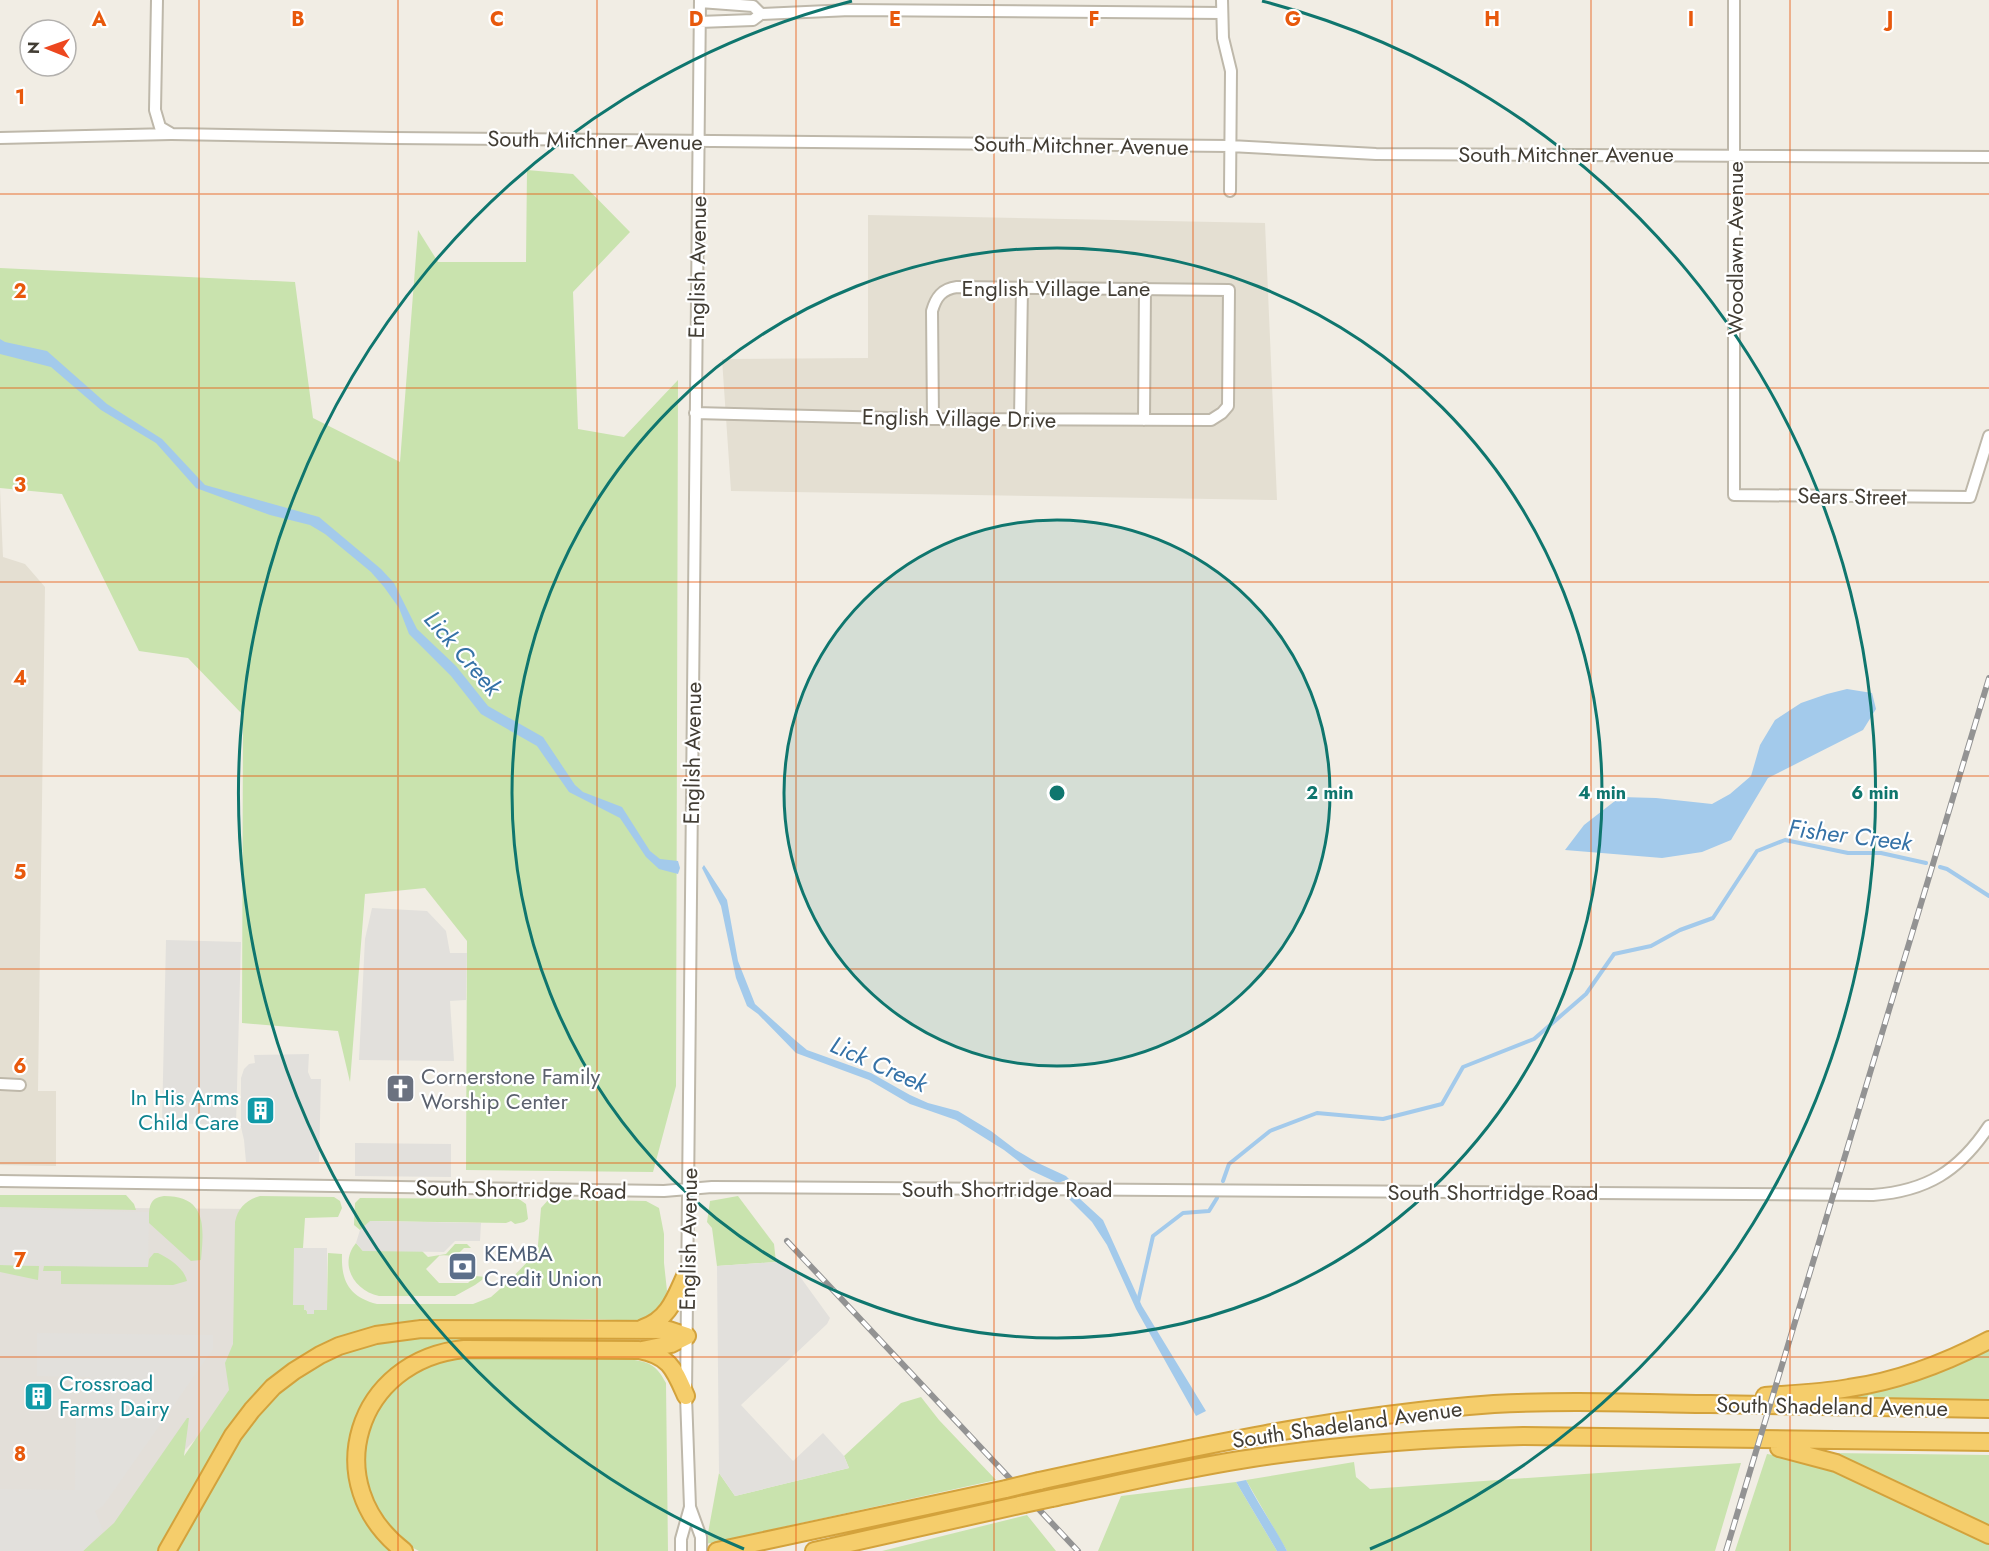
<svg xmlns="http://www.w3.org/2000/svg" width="1989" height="1551" viewBox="0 0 1989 1551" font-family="Jost,sans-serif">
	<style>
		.residential { fill: #e4dfd2 }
		.industrial { fill: #e3dfd9 }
		.green { fill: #c9e3ae }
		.parking { fill: #e2e0dc }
		.water { fill: #a3caeb }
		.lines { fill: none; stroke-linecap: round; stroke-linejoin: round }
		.stream { stroke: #a3caeb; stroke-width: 4 }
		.minor-casing { stroke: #beb8aa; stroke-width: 14 }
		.highway-casing { stroke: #d3a23c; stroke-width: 20 }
		.minor { stroke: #fff; stroke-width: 10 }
		.highway { stroke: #f5cd6b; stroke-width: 16 }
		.rail-casing { stroke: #939393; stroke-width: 6 }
		.rail { stroke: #fff; stroke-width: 4; stroke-dasharray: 11; stroke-linecap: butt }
		.highway-bridge-casing { stroke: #d3a23c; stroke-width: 20; stroke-linecap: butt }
		.highway-bridge { stroke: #f5cd6b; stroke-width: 16 }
		.grid { fill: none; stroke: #e8590c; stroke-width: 1.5; stroke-opacity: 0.55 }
		.ring { fill: none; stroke: #0f766e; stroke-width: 3 }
		.labels { text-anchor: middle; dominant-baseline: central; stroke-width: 4.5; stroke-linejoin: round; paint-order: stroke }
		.street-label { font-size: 22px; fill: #423d34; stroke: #fff }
		.worship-label { font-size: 22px; fill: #5b616d; stroke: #fff; text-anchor: start }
		.culture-label { font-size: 22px; fill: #0d838f; stroke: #fff; text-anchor: end }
		.service-label { font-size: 22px; fill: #4e5e75; stroke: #fff; text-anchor: start }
		.water-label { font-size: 24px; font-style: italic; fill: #3572a7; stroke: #fff }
		.grid-label { font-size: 20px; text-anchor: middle; font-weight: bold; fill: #e8590c; stroke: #fff; stroke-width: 4.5; stroke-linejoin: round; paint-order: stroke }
		.centre { fill: #0f766e; stroke: #fff; stroke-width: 3 }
		.ring-label { font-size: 18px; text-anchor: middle; font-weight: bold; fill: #0f766e; stroke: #fff; stroke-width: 4.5; stroke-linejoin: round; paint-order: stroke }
	</style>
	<rect width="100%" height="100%" fill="#f1ede4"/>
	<!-- residential -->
	<path class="residential" d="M868,215L1265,223L1277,500L731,491L722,359L868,358Z
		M0,488L3,557L25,564L45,587L38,1091H56V1166L0,1165Z"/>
	<!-- industrial -->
	<path class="industrial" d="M0,1207L255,1209L254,1380L185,1450L113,1551H0Z"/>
	<!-- green -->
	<path class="green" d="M527,170L573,174L630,232L573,292L578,429L624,437L678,380L676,1086L653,1172L466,1170L467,941L425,888L365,894L350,1082L338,1031L242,1023L243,715L188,658L139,651L62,494L0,488V268L295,282L313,418L400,462L418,230L438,262H526Z
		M0,1195H126L134,1204L136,1210L0,1207Z
		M164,1196C207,1196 204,1227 201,1260L191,1261L149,1223C149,1209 148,1198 164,1196Z
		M260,1196L334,1197L340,1201L342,1208L338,1217L305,1218L303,1248H294V1305H304L308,1314H314V1310H327L328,1253L342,1254C341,1281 349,1297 377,1304H473L491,1297L508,1282L533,1256L538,1245L541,1208L549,1199L646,1201L659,1208L664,1234V1263L667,1291L662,1308L643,1321L590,1319L518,1320L419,1319L351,1336L248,1403L224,1435L158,1551H83L114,1523L187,1418H189L184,1456L229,1390L225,1363L233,1344L235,1222C238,1208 246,1200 260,1196Z
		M738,1196L774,1244L776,1262L717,1266L712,1228L707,1222L710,1201Z
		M360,1198L519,1199L526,1204L528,1219L524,1222L515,1224L511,1221L506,1223L371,1221L360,1230L354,1225L355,1203Z
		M356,1243L363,1251H422L428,1257L446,1254L455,1244H467L471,1248H464L456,1256L440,1255L426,1269L439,1283H468L475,1276L486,1277L475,1285L455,1296H379C355,1291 338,1265 356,1243Z
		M154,1253H158C170,1259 184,1268 187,1281L173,1285L61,1284V1271H43L44,1266L148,1267L149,1259Z
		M0,1265L39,1266L38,1280L0,1272Z
		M416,1336L522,1337L521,1340L513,1341C483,1343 447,1341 418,1353C404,1359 387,1370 377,1382C359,1406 345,1442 349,1473C351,1490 361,1519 373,1532C379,1538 386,1545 392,1551H172L260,1405L309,1368L360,1345Z
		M1989,1350V1400H1824L1929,1375Z
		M456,1357L627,1359C649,1362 655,1363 666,1383L668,1551H419C364,1524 349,1444 385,1396C391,1389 416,1368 424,1364C433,1359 446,1359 456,1357Z
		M921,1397L939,1420L996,1480L706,1544L719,1473L735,1496L849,1468L844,1456L901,1403Z
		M1831,1453L1989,1455V1530Z
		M1767,1454C1846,1465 1918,1509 1989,1543V1551H1735Z
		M1354,1462L1356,1477L1370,1489L1741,1463L1715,1551H1287L1246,1480Z
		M1236,1482L1277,1551H1098L1121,1496Z
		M1027,1515L1056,1551H882Z"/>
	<!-- parking -->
	<path class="parking" d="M372,908L427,911L446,931L450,953H467L466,1000L450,1001L454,1061L359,1060L365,939Z
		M166,940L241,942L236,1125L162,1123Z
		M309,1054L308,1072L311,1079H321L319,1162H246L244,1140L241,1127V1078L244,1069L249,1064L255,1063L254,1055Z
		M355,1143L451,1144V1177L355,1176Z
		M0,1209L149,1212L148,1267L0,1265Z
		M370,1221L481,1223L480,1241H455L444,1252L363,1251L356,1243L360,1230Z
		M294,1248H327V1310H314V1314H307V1310H304V1305H293Z
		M776,1262L793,1267L830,1318L827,1324L741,1405L793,1461L823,1433L844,1456L849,1468L735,1496L719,1473L717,1266Z
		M37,1333L213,1335V1349L103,1506L95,1511L103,1531L83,1551H0V1489L75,1490L76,1416H90V1377L37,1376Z"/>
	<!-- water -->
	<path class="water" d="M0,339L5,342L47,351L107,404L162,439L205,485L319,517L381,569L394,583L417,629L456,666L488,706L543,737L575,785L583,792L622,807L650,851L660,859L678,861L680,868L678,874L659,869L646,857L620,818L569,792L537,746L481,714L451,676L409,634L399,608L384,587L371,572L325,534L310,525L270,515L196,488L156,443L101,410L51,367L0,354Z
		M1847,689L1872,693L1876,709L1863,730L1768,778L1731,840L1702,852L1662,858L1565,850L1584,825L1620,797L1656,798L1712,804L1730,794L1751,776L1760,745L1775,720L1801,703L1827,694Z
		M704,865L727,900L738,961L755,1004L795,1040L807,1050L871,1073L910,1095L928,1103L958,1111L991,1131L1016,1150L1038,1163L1066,1176L1069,1179L1058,1183L1030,1170L1004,1150L956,1120L910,1104L869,1080L796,1053L758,1014L747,1006L736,978L721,906L702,868Z
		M1067,1197L1079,1198L1103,1220L1142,1306L1206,1411L1196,1416L1136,1309L1107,1245L1092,1222Z
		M1246,1480C1258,1504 1274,1526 1287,1551H1277L1236,1482Z"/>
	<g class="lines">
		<!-- stream -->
		<path class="stream" d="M1940,867L1947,869L1989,896
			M1223,1181L1229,1164L1270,1131L1317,1113L1383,1119L1442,1104L1463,1067L1534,1039L1586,994L1614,954L1651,946L1680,930L1713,918L1757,851L1785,840L1848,853H1881L1926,863
			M1138,1302L1153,1236L1183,1213L1209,1211L1217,1198"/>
		<defs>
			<path id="minor" d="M157,0L155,110L160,127L172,134L393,138L1230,146L1376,154L1989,157
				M700,0L686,1396L690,1507L701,1537V1551
				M1222,0L1223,38L1231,71L1230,191
				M1734,0V495L1970,497L1989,436
				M700,2L753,6L761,14
				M699,22L753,20L761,14L850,10L1222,13
				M0,138L171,134
				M695,413L933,419L1211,420L1222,413L1228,406L1229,290L957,287C942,289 936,297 932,311L933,419
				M1020,419L1022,287
				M1144,420L1145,288
				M0,1084L20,1085
				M0,1181L664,1191L712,1187L1873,1195C1927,1191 1959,1171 1989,1126
				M681,1551V1539L690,1507"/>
			<path id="highway" d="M643,1328C670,1319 676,1295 687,1272
				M642,1350L671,1344L687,1336
				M1765,1396C1793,1394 1821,1393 1849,1388C1898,1381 1945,1363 1989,1340
				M1779,1448L1836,1463L1989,1535
				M1039,1481C1189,1448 1339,1415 1494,1404C1566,1400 1638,1403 1710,1404C1803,1406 1896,1408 1989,1409
				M1052,1498C1114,1485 1177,1470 1240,1460C1334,1445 1428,1438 1523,1436L1989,1442
				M167,1551L233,1435L252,1410L273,1387L294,1371L320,1355L339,1346L376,1335L421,1329L669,1330L687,1336
				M404,1551C317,1484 356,1360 464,1349L639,1350C670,1356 674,1369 686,1396
				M717,1551L1006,1489
				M814,1551L1024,1504"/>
		</defs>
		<!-- minor casing -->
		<use href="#minor" class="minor-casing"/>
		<!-- highway casing -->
		<use href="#highway" class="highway-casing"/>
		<!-- minor -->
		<use href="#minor" class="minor"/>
		<!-- highway -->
		<use href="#highway" class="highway"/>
		<defs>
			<path id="rail" d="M787,1241L1078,1551
				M1726,1551L1989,678"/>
		</defs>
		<!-- rail casing -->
		<use href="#rail" class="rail-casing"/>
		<!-- rail -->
		<use href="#rail" class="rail"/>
		<defs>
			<path id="highway-bridge" d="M1006,1489L1039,1481
				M1024,1504L1052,1498"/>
		</defs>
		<!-- highway-bridge casing -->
		<use href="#highway-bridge" class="highway-bridge-casing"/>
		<!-- highway-bridge -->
		<use href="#highway-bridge" class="highway-bridge"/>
	</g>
	<!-- grid -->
	<path class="grid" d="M199,0V1551M398,0V1551M597,0V1551M796,0V1551M994,0V1551M1193,0V1551M1392,0V1551M1591,0V1551M1790,0V1551M0,194H1989M0,388H1989M0,582H1989M0,776H1989M0,969H1989M0,1163H1989M0,1357H1989"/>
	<!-- distance rings -->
	<circle cx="1057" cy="793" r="273" fill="#0f766e" fill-opacity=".12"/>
	<g class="ring">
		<circle cx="1057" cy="793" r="273"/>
		<circle cx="1057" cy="793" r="545"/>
		<path d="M744 1549A818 818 0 0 1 852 1M1262 1A818 818 0 0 1 1370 1549"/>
	</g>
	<!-- icons -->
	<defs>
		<symbol id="church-square" viewBox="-11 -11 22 22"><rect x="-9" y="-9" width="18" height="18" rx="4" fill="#6b7280" stroke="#fff"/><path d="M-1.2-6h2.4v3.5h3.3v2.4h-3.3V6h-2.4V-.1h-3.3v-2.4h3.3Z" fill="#fff"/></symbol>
		<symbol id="building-square" viewBox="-11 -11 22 22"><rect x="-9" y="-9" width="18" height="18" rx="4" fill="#0f9aa8" stroke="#fff"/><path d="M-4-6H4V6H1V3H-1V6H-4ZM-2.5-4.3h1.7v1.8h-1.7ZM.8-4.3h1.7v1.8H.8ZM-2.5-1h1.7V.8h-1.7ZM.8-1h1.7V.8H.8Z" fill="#fff"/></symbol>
		<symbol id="bank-square" viewBox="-11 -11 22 22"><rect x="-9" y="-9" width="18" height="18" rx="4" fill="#5c6f8a" stroke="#fff"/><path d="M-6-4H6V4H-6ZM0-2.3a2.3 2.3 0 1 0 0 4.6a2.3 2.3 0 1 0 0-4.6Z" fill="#fff"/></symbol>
	</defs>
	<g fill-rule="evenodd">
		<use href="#church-square" x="384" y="1072" width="33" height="33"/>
		<use href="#building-square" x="244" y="1094" width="33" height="33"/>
		<use href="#bank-square" x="446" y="1250" width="33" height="33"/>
		<use href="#building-square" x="22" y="1380" width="33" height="33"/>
	</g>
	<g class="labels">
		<!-- street labels -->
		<g class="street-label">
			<text transform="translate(595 140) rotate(1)">South Mitchner Avenue</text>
			<text transform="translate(1081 145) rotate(1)">South Mitchner Avenue</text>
			<text x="1566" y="154">South Mitchner Avenue</text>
			<text transform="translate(1735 248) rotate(-90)">Woodlawn Avenue</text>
			<text transform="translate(697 267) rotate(-89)">English Avenue</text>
			<text x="1056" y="288">English Village Lane</text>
			<text transform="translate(959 418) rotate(1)">English Village Drive</text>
			<text transform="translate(1852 496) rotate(1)">Sears Street</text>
			<text transform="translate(692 753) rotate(-89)">English Avenue</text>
			<text transform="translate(521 1189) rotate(1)">South Shortridge Road</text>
			<text x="1007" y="1189">South Shortridge Road</text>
			<text x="1493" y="1192">South Shortridge Road</text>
			<text transform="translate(688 1239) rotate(-89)">English Avenue</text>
			<text transform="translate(1832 1406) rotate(1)">South Shadeland Avenue</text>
			<text transform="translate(1347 1424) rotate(-8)">South Shadeland Avenue</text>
		</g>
		<!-- worship labels -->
		<g class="worship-label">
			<text x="421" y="1076">Cornerstone Family<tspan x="421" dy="25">Worship Center</tspan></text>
		</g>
		<!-- culture labels -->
		<g class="culture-label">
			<text x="239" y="1097">In His Arms<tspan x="239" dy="25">Child Care</tspan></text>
			<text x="59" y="1383" text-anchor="start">Crossroad<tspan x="59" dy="25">Farms Dairy</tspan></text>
		</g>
		<!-- service labels -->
		<g class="service-label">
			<text x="484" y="1253">KEMBA<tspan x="484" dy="25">Credit Union</tspan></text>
		</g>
		<!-- water labels -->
		<g class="water-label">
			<text transform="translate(463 653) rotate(49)">Lick Creek</text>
			<text transform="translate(1850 835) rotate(7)">Fisher Creek</text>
			<text transform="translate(879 1064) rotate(24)">Lick Creek</text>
		</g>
	</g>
	<g class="grid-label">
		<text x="99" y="26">A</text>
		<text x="298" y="26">B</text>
		<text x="497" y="26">C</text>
		<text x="696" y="26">D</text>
		<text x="895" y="26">E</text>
		<text x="1094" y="26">F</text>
		<text x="1293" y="26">G</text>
		<text x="1492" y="26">H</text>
		<text x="1691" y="26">I</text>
		<text x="1890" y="26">J</text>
		<text x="20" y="104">1</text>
		<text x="20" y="298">2</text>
		<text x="20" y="492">3</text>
		<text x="20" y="685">4</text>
		<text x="20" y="879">5</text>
		<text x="20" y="1073">6</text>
		<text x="20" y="1267">7</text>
		<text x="20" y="1461">8</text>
	</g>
	<circle cx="1057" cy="793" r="9" class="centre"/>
	<g class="ring-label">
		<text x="1330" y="799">2 min</text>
		<text x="1602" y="799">4 min</text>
		<text x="1875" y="799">6 min</text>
	</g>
	<!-- north arrow -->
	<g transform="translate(48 48) rotate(271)"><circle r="28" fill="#ffffff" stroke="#b3b1ae" stroke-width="1.5"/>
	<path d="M0-4.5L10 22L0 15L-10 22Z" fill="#ed471f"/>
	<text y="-9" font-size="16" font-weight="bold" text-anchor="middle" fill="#423d34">N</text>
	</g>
</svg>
